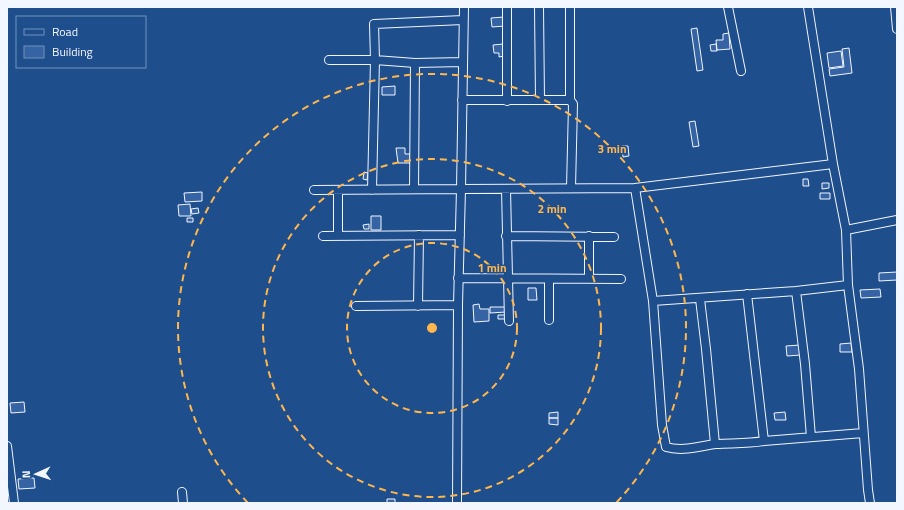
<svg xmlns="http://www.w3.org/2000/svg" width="904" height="510" viewBox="0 0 904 510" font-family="'Titillium Web',sans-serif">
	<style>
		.building { fill: #3563a3; stroke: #f2f6ff }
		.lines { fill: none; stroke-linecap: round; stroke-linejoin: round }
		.minor-casing { stroke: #f2f6ff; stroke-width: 10 }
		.minor { stroke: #1f4e8c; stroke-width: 8 }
		.ring { fill: none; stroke: #ffb74d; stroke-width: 2; stroke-dasharray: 7 5 }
		.centre { fill: #ffb74d; stroke: #1f4e8c; stroke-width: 2 }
		.ring-label { font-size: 12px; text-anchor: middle; font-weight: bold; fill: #ffb74d; stroke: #1f4e8c; stroke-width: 3; stroke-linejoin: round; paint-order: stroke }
	</style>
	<rect width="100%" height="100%" fill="#1f4e8c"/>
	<!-- building -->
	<path class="building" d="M504,17L505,26L492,27L491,18Z
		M697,28L703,70L697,71L691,29Z
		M729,33L730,49L717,50L716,40H723V34Z
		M503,44L504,56L499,57V53H494L493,45Z
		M716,44L717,51H711L710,45Z
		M849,48L852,73L830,76L829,69L844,67L842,49Z
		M841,51L843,66L829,68L827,53Z
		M395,86V95H382V87Z
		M695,121L699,146L693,147L689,122Z
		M622,146H628L629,156L623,157Z
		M396,148H405V154H410V163H398Z
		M364,172L368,173L367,180L363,179Z
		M803,179H808L809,186H803Z
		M822,183H829V188L822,189Z
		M202,192V201L185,202L184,193Z
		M820,193H830V199H820Z
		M190,204L191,216H179L178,205Z
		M198,208L199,213L192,214L191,209Z
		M371,216H381V230H371Z
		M187,218H193V222H187Z
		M369,224V229H364L363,225Z
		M897,272V280L879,281V273Z
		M528,288H536L537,300H528Z
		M880,289L881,297L861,298L860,290Z
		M479,304L480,309H489V321L474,322L473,305Z
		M490,307H506V312L490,313Z
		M498,315H506V319H498Z
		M851,343L852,352H840V344Z
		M800,345L801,355L787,356L786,346Z
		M24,402L25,412L11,413L10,403Z
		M558,412V418H549V413Z
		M785,412L786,420H775L774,413Z
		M549,418H558V425L549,424Z
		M34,478L35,488L19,489L18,479Z
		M387,499H395V503H387Z"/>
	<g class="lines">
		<defs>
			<path id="minor" d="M507,7V101
				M539,7L540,100
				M570,7V100L573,104L571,188
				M728,7L741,71
				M895,7L897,29
				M329,60H375L415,63L463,62
				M462,100H570
				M833,164L846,230L848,285L859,369L868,490L870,503
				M635,188L653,301L662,425L666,447C683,452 699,446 716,444C732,443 748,444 764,441L863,433
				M414,189L415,63
				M506,189L509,321
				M314,190L461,189L464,7
				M372,190L375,60L374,24L463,20
				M338,191V236
				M846,230L897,220
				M323,236L460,235
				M506,236L614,237
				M589,236V279
				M458,278L621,279
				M549,279V320
				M796,291L805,364L811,437
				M747,294L764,441
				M700,299L706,349L715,444
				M653,301L796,291L848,285
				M356,306L458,305
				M418,306L419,235
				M7,446L14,503
				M182,492L183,503
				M457,503L458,305L461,189L635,188L833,164L808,7"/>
		</defs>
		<!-- minor casing -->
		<use href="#minor" class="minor-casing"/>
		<!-- minor -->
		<use href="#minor" class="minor"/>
	</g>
	<!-- distance rings -->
	<g class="ring">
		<circle cx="432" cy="328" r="85"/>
		<circle cx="432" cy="328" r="169"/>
		<path d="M248 503A254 254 0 1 1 616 503"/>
	</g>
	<circle cx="432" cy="328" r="6" class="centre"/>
	<g class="ring-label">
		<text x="612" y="153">3 min</text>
		<text x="552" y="213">2 min</text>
		<text x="492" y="272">1 min</text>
	</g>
	<!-- border -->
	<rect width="904" height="510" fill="none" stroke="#f2f6ff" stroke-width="16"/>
	<!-- legend -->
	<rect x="16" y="16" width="130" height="52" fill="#1f4e8c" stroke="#7391ba"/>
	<rect x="24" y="29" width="20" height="6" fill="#1f4e8c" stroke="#7391ba"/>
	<text x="52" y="36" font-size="12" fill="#f2f6ff">Road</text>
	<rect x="24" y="46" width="20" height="12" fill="#3563a3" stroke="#7391ba"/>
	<text x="52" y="56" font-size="12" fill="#f2f6ff">Building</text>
	<!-- north arrow -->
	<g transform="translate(36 474) rotate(267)" stroke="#1f4e8c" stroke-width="3" paint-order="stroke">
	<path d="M0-3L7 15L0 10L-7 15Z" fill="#f2f6ff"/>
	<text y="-6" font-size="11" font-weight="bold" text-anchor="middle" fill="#f2f6ff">N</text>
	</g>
</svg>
